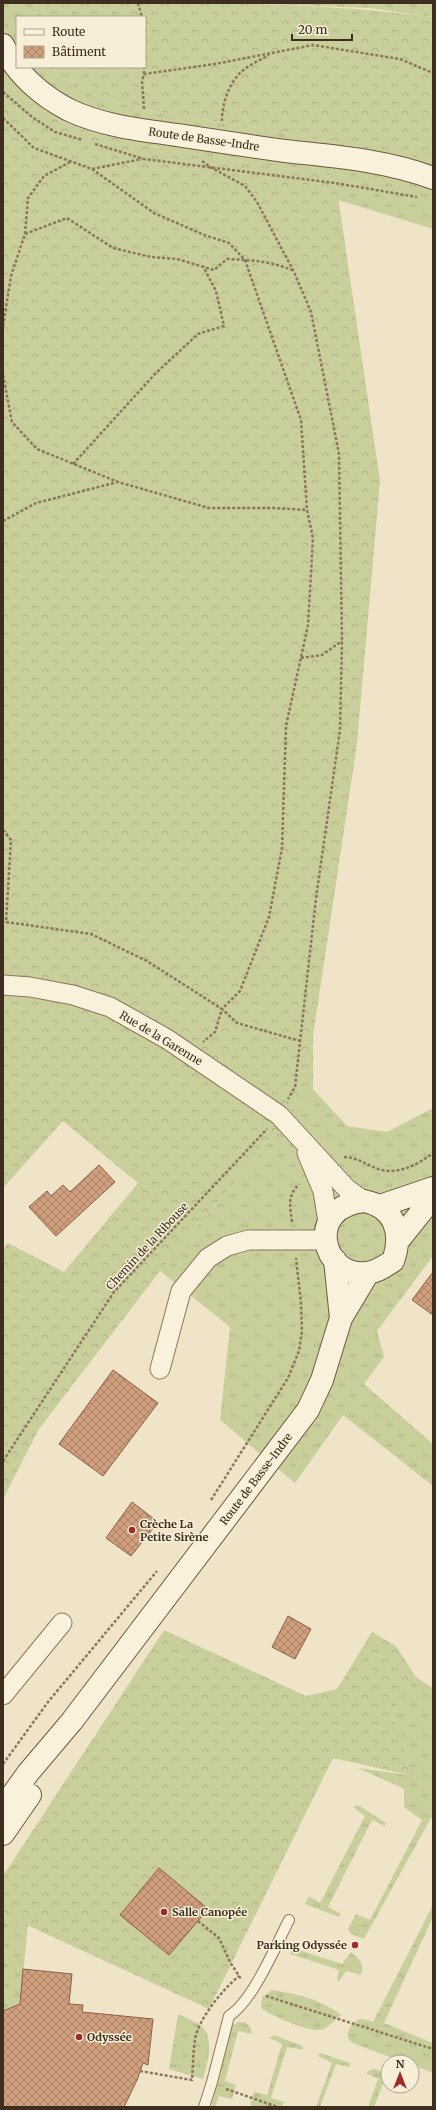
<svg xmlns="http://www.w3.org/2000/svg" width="436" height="2110" viewBox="0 0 436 2110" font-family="Merriweather,serif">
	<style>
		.grass { fill: url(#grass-tufts) }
		.forest { fill: url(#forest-crowns) }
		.building { fill: url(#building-cross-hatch); stroke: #8d5f41 }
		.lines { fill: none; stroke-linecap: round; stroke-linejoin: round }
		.service-casing { stroke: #8d765c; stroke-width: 12 }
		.minor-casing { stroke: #8d765c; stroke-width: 21 }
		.secondary-casing { stroke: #6f573f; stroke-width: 24 }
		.path { stroke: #8d765c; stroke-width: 2.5; stroke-dasharray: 3 2; stroke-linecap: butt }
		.service { stroke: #faf1dc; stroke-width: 10 }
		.minor { stroke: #faf1dc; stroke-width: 19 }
		.secondary { stroke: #faf1dc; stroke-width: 22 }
		.poi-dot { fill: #9e2a2b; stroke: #f7eed8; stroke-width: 1.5 }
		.labels { text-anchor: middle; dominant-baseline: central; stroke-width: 3; stroke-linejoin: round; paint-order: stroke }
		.street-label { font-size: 11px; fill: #3d2e20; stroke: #f7eed8 }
		.poi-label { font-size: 11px; font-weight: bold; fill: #3d2e20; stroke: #f7eed8; text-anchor: start }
	</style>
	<defs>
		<pattern id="grass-tufts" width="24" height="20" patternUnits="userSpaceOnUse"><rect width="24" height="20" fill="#c9cf9b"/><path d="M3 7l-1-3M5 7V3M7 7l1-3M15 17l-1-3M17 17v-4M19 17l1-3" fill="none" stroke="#aeb285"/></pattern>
		<pattern id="forest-crowns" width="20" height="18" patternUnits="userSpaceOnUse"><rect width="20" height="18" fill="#c9cf9b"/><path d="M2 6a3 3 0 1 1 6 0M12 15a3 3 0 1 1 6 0" fill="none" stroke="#aeb285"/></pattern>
		<pattern id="building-cross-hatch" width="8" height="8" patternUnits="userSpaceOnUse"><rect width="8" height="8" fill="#cf9f7d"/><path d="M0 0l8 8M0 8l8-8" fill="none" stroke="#a98266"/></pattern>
	</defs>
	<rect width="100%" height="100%" fill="#f0e4c8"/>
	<!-- grass -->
	<path class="grass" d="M3,3H45L40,17H17V67H49L88,93L144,110L246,126L433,161V229L338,200L334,176L184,153L94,133L41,113L3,81Z
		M244,3H433V17L369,8Z
		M313,1089L347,1126L387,1132L433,1108V1256L377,1331L384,1357L364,1384L433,1444V1486L343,1415L295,1483L220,1420L230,1327L160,1271Z
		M416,1677L433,1688V1818H431L364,1939L351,1934L348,1929L356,1914L370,1920L422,1820L404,1807V1789L358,1768L409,1775L404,1742L392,1714Z
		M358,1805L386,1823L385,1826L372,1820L328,1907L341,1914L339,1917L305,1904L309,1896L320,1903L365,1816L353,1807Z
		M433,1905V1917L384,2023L433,2043V2071L431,2072L412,2065V2062H403L355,2044C352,2043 349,2040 348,2038C345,2032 355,2018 361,2019C365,2019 370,2021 373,2022Z
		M3,1914L28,1925L18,2022L3,2048Z
		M293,1948L342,1964L351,1952C359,1959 365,1963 361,1975L346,1971L339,1981L337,1980L339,1970L290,1954Z
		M272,1990C294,1993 323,2000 341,2015C335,2020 328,2028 321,2030C311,2033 269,2015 261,2008L262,1997Z
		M178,2014C185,2017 194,2021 200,2025C216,2037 207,2064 203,2079L169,2069Z
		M239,2022H244L250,2026L252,2034L238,2031L225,2081L236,2085L232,2099L219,2096L215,2107H211L230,2031L233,2025Z
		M274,2035L303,2046L302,2050L287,2047L271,2098L284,2102L282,2107H256L250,2105L254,2092L267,2095L282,2044L269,2038Z
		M320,2053L350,2063V2067L336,2064L320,2107H316L332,2063L318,2056Z
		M376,2069L388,2075V2082L384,2081L374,2107H368L378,2079L366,2073L370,2070Z"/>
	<!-- forest -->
	<path class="forest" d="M45,3C174,3 304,0 433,17V161L246,126L144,110L88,93L49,67H145V17H40Z
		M3,81L41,113L94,133L184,153L335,176L380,481L357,744L313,1036V1089L160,1271L39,1429L3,1499V1249L8,1243L64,1272L138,1183L63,1121L3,1188Z
		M164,1630L306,1696L337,1689L372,1632L396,1646L416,1677L392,1714L404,1742L409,1775L333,1758L209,2009L3,1914V1876Z"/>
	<!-- building -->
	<path class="building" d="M99,1165L115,1182L56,1236L29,1207L47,1191L51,1196L63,1185L70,1192Z
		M433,1272V1315L412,1300Z
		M113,1370L158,1403L103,1476L59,1444Z
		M132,1502L158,1522L131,1556L106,1538Z
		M288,1616L311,1629L295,1659L272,1647Z
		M159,1868L208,1909L169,1955L120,1915Z
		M23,1969L72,1974L69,2004L83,2005L82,2012L153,2019L148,2065L143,2063L137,2080L124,2107H3V2011L20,2004Z"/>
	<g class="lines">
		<defs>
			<path id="service" d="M204,2107L212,2082L229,2016C253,2001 276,1945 289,1920"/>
			<path id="minor" d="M3,985L30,987L73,995L110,1007L167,1039L279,1115L347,1189L364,1201
				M307,1153L323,1191L328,1222
				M160,1369L181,1291L208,1258L227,1246L248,1240H325
				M3,1695L62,1623"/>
			<path id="secondary" d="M3,45C15,73 42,96 69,110C103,126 140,130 177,135C216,141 255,147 294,152C341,157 388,161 433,178
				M364,1201C395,1207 403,1233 393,1261C385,1266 377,1272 367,1273C322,1279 304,1207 364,1201Z
				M380,1206L433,1188
				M398,1241L433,1197
				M335,1260L341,1318
				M3,1808L28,1773L72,1721L308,1410L322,1380L341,1318L368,1273
				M3,1834L30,1795"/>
		</defs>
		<!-- service casing -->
		<use href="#service" class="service-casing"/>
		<!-- minor casing -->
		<use href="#minor" class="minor-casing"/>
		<!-- secondary casing -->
		<use href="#secondary" class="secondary-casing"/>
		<!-- path -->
		<path class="path" d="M138,3L142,17
			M145,29V34
			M144,74V67
			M3,92L32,117L55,132L83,140
			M144,109L142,81L144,74L215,64L313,45L400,59L433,73
			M3,118L34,148L92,169L142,159
			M222,121C222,105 228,85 240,73C247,66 260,60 269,55
			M95,144L144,159L335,183L417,197
			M202,161L210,167L245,186L257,202L294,272L311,312L339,454L342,641L340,730L316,898L295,1087L288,1099
			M92,169L154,213L204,235L229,243L245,260L301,420L307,510
			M25,234L28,198L44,176L72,161
			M3,326L11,276L25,234L67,218L113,248L151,257L177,259L214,270L227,259C251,260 272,261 294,271
			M3,375L12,422L37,449L118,482L209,508H274L307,510L313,538L308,625L286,726L282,848L269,917L240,991L222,1009L237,1023L300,1041
			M73,464L155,374L198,334L224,326L216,291L203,266
			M3,521L36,503L118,482
			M301,658L322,655L342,641
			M3,830L11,840L6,922L91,934L147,961L222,1009L215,1032L203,1042
			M344,1157C359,1157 368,1167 382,1170C400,1174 419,1164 433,1153
			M292,1222C290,1205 287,1197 299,1184
			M3,1461L114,1292L267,1129
			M211,1500L288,1378L299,1351L302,1331L301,1303L296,1258
			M3,1764L48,1702L157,1571
			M198,1921L219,1938L230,1962L241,1979
			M266,1996L433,2049
			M140,2071L192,2080C193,2067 193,2053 195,2039C199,2018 223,1989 239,1976
			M226,2089L278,2107"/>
		<!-- service -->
		<use href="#service" class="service"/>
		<!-- minor -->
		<use href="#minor" class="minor"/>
		<!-- secondary -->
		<use href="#secondary" class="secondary"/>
	</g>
	<!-- markers -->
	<g class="poi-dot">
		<circle cx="132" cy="1530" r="4"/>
		<circle cx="164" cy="1912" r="4"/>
		<circle cx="355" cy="1945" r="4"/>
		<circle cx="79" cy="2037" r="4"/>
	</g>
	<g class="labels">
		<!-- street labels -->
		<g class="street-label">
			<text transform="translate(204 139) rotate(8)">Route de Basse-Indre</text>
			<text transform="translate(161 1038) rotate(31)">Rue de la Garenne</text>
			<text transform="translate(147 1246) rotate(-47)">Chemin de la Ribouse</text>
			<text transform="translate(256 1479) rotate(-53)">Route de Basse-Indre</text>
		</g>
		<!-- poi labels -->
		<g class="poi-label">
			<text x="140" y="1524">Crèche La<tspan x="140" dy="13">Petite Sirène</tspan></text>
			<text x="172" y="1912">Salle Canopée</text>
			<text x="347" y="1945" text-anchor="end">Parking Odyssée</text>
			<text x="87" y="2037">Odyssée</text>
		</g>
	</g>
	<!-- border -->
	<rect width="436" height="2110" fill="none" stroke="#3d2e20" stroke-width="8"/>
	<!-- legend -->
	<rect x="16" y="16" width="130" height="52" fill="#f7eed8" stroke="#ada18e"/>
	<rect x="24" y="29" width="20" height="6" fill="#faf1dc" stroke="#ada18e"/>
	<text x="52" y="36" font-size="12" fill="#3d2e20">Route</text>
	<rect x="24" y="46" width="20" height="12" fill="url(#building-cross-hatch)" stroke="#ada18e"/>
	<text x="52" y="56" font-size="12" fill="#3d2e20">Bâtiment</text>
	<!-- north arrow -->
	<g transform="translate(400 2074)"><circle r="19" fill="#f7eed8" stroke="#ada18e"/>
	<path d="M0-3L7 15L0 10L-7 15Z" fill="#9e2a2b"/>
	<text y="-6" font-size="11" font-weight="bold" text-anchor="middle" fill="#3d2e20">N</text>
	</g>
	<!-- scale -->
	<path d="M292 34v6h60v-6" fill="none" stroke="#3d2e20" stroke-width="2"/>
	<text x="298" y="34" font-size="12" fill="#3d2e20" stroke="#f7eed8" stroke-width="3" paint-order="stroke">20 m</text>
</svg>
